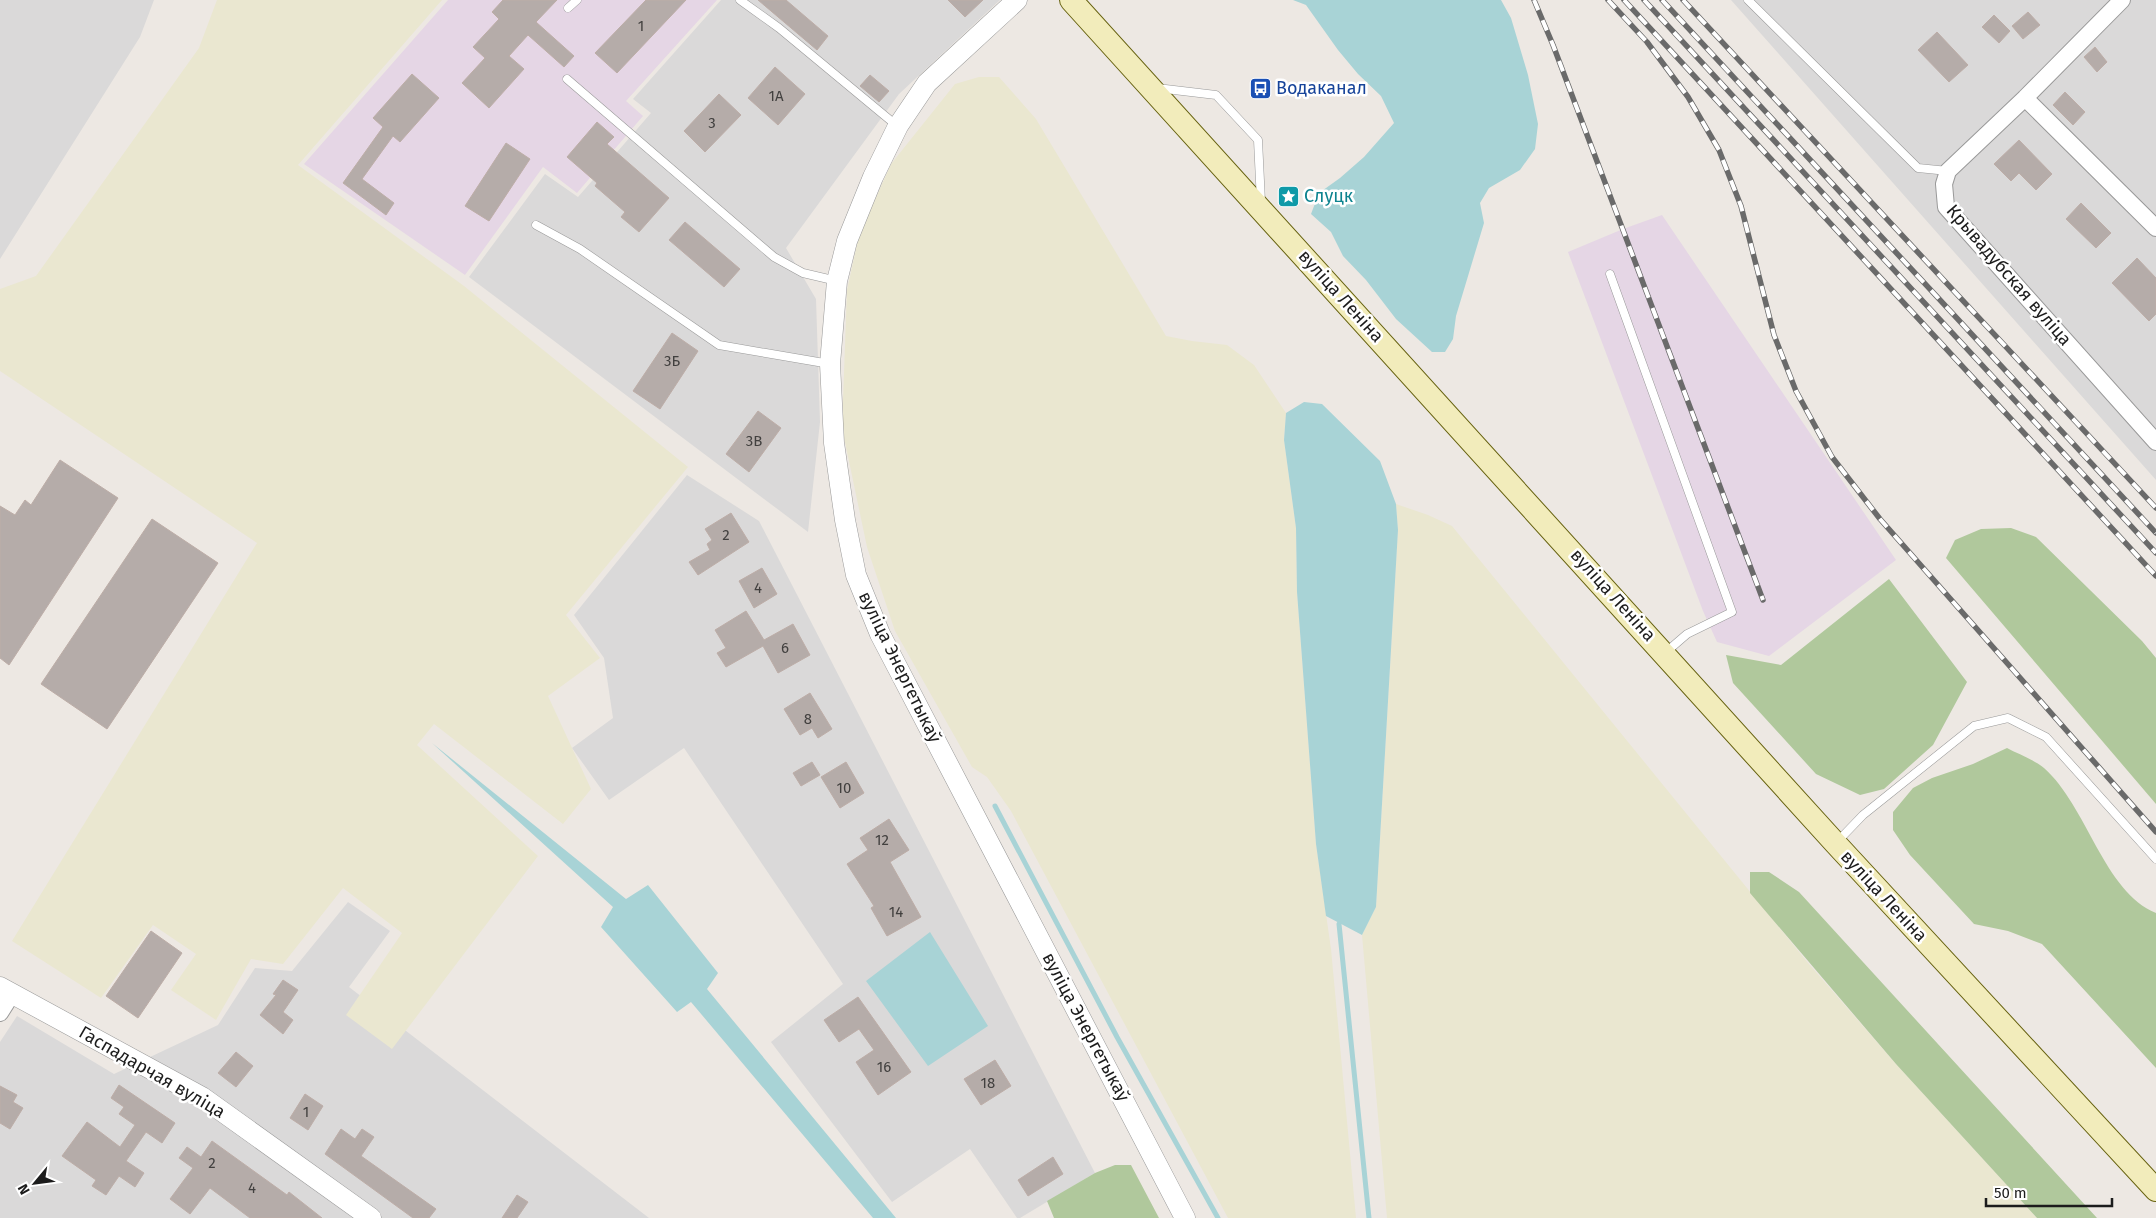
<svg xmlns="http://www.w3.org/2000/svg" width="2156" height="1218" viewBox="0 0 2156 1218" font-family="'Fira Sans',sans-serif">
	<style>
		.residential { fill: #dad9d9 }
		.industrial { fill: #e5d6e5 }
		.farmland { fill: #eae7d0 }
		.forest { fill: #b0c89c }
		.water { fill: #a8d3d6 }
		.lines { fill: none; stroke-linecap: round; stroke-linejoin: round }
		.stream { stroke: #a8d3d6; stroke-width: 5 }
		.building { fill: #b5aca9; stroke: #bdada7 }
		.service-casing { stroke: #999; stroke-width: 9 }
		.minor-casing { stroke: #999; stroke-width: 18 }
		.tertiary-casing { stroke: #999; stroke-width: 21 }
		.secondary-casing { stroke: #676210; stroke-width: 24 }
		.service { stroke: #fff; stroke-width: 8 }
		.minor { stroke: #fff; stroke-width: 16 }
		.tertiary { stroke: #fff; stroke-width: 20 }
		.secondary { stroke: #f2ecbb; stroke-width: 22 }
		.rail-casing { stroke: #6a6a6a; stroke-width: 5.5 }
		.rail { stroke: #fff; stroke-width: 4; stroke-dasharray: 11; stroke-linecap: butt }
		.labels { text-anchor: middle; dominant-baseline: central; stroke-width: 5; stroke-linejoin: round; paint-order: stroke }
		.number-label { font-size: 15px; fill: #42403f }
		.transit-label { font-size: 18px; fill: #164399; stroke: #fff; text-anchor: start }
		.culture-label { font-size: 18px; fill: #0d838f; stroke: #fff; text-anchor: start }
		.street-label { font-size: 18px; fill: #1c1c1c; stroke: #fff }
	</style>
	<rect width="100%" height="100%" fill="#ede8e3"/>
	<!-- residential -->
	<path class="residential" d="M0,0H154L140,37L0,259Z
		M721,0H1000L899,94L786,248L816,299L820,422L808,532L469,277L545,174L578,197L651,113L633,99Z
		M1731,0H2156V480Z
		M687,475L759,521L1095,1173L1020,1218H1017L970,1149L892,1202L771,1042L843,984L684,748L609,800L572,748L613,718L604,658L574,615Z
		M348,902L390,931L349,987L649,1218H0V1042L17,1016L114,1074L218,1025L255,968L292,971Z"/>
	<!-- industrial -->
	<path class="industrial" d="M448,0H717L626,101L643,116L577,193L543,167L465,275L304,164Z
		M1662,215L1896,560L1769,656L1717,642L1703,611L1568,252L1623,229Z"/>
	<!-- farmland -->
	<path class="farmland" d="M217,0H442L298,165L464,286L688,467L566,615L600,658L548,696L591,789L563,824L434,724L417,745L538,856L392,1049L346,1015L402,933L343,888L283,964L251,959L216,1020L171,990L196,954L153,925L101,998L12,941L257,543L0,371V289L36,276L199,48Z
		M979,77H999L1036,119L1166,336L1192,341L1227,345L1254,365L1286,413L1284,440L1296,528L1297,592L1316,844L1331,949L1356,1218H1228L1011,811L987,777L972,767L895,631L867,547L842,428L847,290L859,235L891,164L955,84Z
		M1396,504L1428,515L1452,526L1809,964L1896,1064L2037,1218H1387L1362,935L1376,907L1398,530Z"/>
	<!-- forest -->
	<path class="forest" d="M2011,528L2036,537L2142,641L2156,658V804L1946,558L1955,540L1981,529Z
		M1889,579L1967,682L1933,745L1884,789L1860,795L1816,774L1733,683L1726,655L1781,665Z
		M2007,748C2018,754 2035,760 2044,768C2087,806 2104,892 2156,913V1068L2042,944L2008,931L1974,924L1910,855L1893,830V812L1913,788L1932,778L1973,764Z
		M1750,872H1769L1799,892L2097,1218H2037L1896,1064L1750,893Z
		M1115,1165H1131L1159,1218H1054L1047,1201L1095,1173Z"/>
	<!-- water -->
	<path class="water" d="M1293,0H1501L1511,18L1528,75L1538,124L1535,149L1520,170L1489,188L1480,203L1484,223L1456,316L1453,339L1445,352H1432L1396,319L1366,280L1343,256L1331,232L1311,214L1319,193L1340,178L1364,157L1394,123L1381,96L1358,74L1338,50L1306,5Z
		M1304,402L1322,404L1380,461L1396,504L1398,530L1376,907L1362,935L1326,916L1316,844L1297,592L1296,528L1284,440L1286,413Z
		M432,743L626,899L648,885L718,973L707,989L896,1218H873L691,1002L677,1012L601,927L613,907Z
		M930,932L988,1026L928,1066L866,981Z"/>
	<g class="lines">
		<!-- stream -->
		<path class="stream" d="M995,806L1117,1037L1218,1218
			M1339,924L1369,1218"/>
	</g>
	<!-- building -->
	<path class="building" d="M503,0H557L536,22L574,56L564,67L528,35L509,56L524,69L489,108L462,83L485,58L473,47L499,19L492,12Z
		M646,0H686L617,73L595,53Z
		M758,0H786L828,36L817,50Z
		M948,0H983L965,17Z
		M2028,12L2040,25L2023,39L2012,26Z
		M1994,15L2010,31L1999,43L1982,27Z
		M1937,32L1968,65L1949,82L1918,50Z
		M2095,47L2107,62L2097,72L2084,57Z
		M775,67L805,94L778,125L748,98Z
		M412,74L439,98L400,142L393,136L362,179L394,203L386,215L343,183L383,127L373,118Z
		M870,75L889,91L879,102L860,86Z
		M2065,92L2085,112L2073,125L2053,105Z
		M719,94L741,115L705,152L684,131Z
		M597,122L614,137L607,144L669,198L639,232L621,217L625,212L595,186L597,183L567,157Z
		M2019,140L2052,174L2036,190L2019,173L2011,181L1994,164Z
		M506,143L530,159L489,221L465,206Z
		M2081,203L2111,233L2096,248L2066,219Z
		M685,222L740,269L724,287L669,240Z
		M2137,258L2156,278V314L2149,321L2112,283Z
		M672,333L698,351L660,409L633,391Z
		M758,411L781,428L749,472L726,454Z
		M60,460L118,498L9,665L0,658V506L15,515L25,500L31,505Z
		M731,513L749,542L698,575L689,562L710,550L707,544L712,540L705,529Z
		M152,519L218,563L107,729L41,684Z
		M762,568L777,594L754,608L739,581Z
		M746,611L764,640L793,624L810,655L778,673L763,646L726,667L717,653L726,648L715,630Z
		M810,693L832,729L818,738L812,728L800,735L784,709Z
		M812,762L820,775L801,786L793,773Z
		M846,762L864,793L840,808L821,777Z
		M889,819L909,850L890,862L921,917L887,936L871,908L874,906L847,864L868,850L860,838Z
		M151,931L182,953L138,1018L106,996Z
		M283,980L298,990L283,1012L293,1020L283,1034L260,1015L276,995L273,994Z
		M858,997L911,1072L878,1095L856,1062L874,1050L859,1029L839,1042L824,1020Z
		M236,1052L253,1066L236,1087L218,1073Z
		M995,1060L1011,1086L981,1105L964,1079Z
		M119,1085L175,1123L162,1143L146,1132L126,1161L144,1173L135,1187L119,1176L106,1195L92,1186L96,1180L62,1156L87,1122L120,1147L135,1125L119,1114L124,1107L111,1098Z
		M0,1086L17,1095L13,1102L23,1108L10,1129L0,1123Z
		M305,1094L323,1106L308,1130L290,1118Z
		M341,1129L355,1139L362,1129L374,1137L361,1156L436,1209L429,1218H413L325,1154Z
		M212,1141L287,1195L289,1192L322,1218H250L210,1188L190,1214L170,1199L193,1168L179,1158L187,1147L201,1157Z
		M1053,1157L1063,1174L1028,1196L1018,1180Z
		M517,1195L528,1202L517,1218H502Z"/>
	<g class="lines">
		<defs>
			<path id="service" d="M740,0L779,28L896,125
				M1748,0L1918,168L1948,171
				M568,8L577,0
				M567,79L774,257L803,273L837,281
				M1157,88L1216,95L1258,140L1261,202
				M536,225L580,249L719,345L830,364
				M1610,274L1732,612L1687,634L1665,653
				M1837,842L1863,815L1974,726L2008,718L2046,737L2156,859"/>
			<path id="minor" d="M2122,0L2025,98L1948,171L1944,184L1946,207L2156,442
				M2025,98L2156,228
				M0,1013L12,994"/>
			<path id="tertiary" d="M1017,0L927,83L898,126L873,177L847,241L837,281L830,364L834,443L845,520L856,575L880,634L1185,1218
				M0,987L202,1097L371,1218"/>
			<path id="secondary" d="M1071,0L1836,844L2156,1190"/>
		</defs>
		<!-- service casing -->
		<use href="#service" class="service-casing"/>
		<!-- minor casing -->
		<use href="#minor" class="minor-casing"/>
		<!-- tertiary casing -->
		<use href="#tertiary" class="tertiary-casing"/>
		<!-- secondary casing -->
		<use href="#secondary" class="secondary-casing"/>
		<!-- service -->
		<use href="#service" class="service"/>
		<!-- minor -->
		<use href="#minor" class="minor"/>
		<!-- tertiary -->
		<use href="#tertiary" class="tertiary"/>
		<!-- secondary -->
		<use href="#secondary" class="secondary"/>
		<defs>
			<path id="rail" d="M1534,0L1553,45L1763,600
				M1608,0L1647,42L1688,97L1719,150L1741,206L1774,335L1796,391L1832,457L1880,519L2156,832
				M1624,0L2156,576
				M1644,0L2156,553
				M1662,0L2156,533
				M1683,0L2156,508"/>
		</defs>
		<!-- rail casing -->
		<use href="#rail" class="rail-casing"/>
		<!-- rail -->
		<use href="#rail" class="rail"/>
	</g>
	<!-- icons -->
	<defs>
		<symbol id="bus-square" viewBox="-11 -11 22 22"><rect x="-9" y="-9" width="18" height="18" rx="4" fill="#1a4fb4" stroke="#fff"/><path d="M-5-6H5V4H4V6H2V4H-2V6H-4V4H-5ZM-3.5-4V0h7V-4ZM-3.5 1.2v1.5H-2V1.2ZM2 1.2v1.5H3.5V1.2Z" fill="#fff"/></symbol>
		<symbol id="sight-square" viewBox="-11 -11 22 22"><rect x="-9" y="-9" width="18" height="18" rx="4" fill="#0f9aa8" stroke="#fff"/><path d="M0-6L1.8-2.2L6-1.7L2.9 1.2L3.7 5.4L0 3.3L-3.7 5.4L-2.9 1.2L-6-1.7L-1.8-2.2Z" fill="#fff"/></symbol>
	</defs>
	<g fill-rule="evenodd">
		<use href="#bus-square" x="1248" y="76" width="25" height="25"/>
		<use href="#sight-square" x="1276" y="184" width="25" height="25"/>
	</g>
	<g class="labels">
		<!-- number labels -->
		<g class="number-label">
			<text x="641" y="26">1</text>
			<text x="776" y="96">1А</text>
			<text x="712" y="123">3</text>
			<text x="672" y="361">3Б</text>
			<text x="754" y="441">3В</text>
			<text x="726" y="535">2</text>
			<text x="758" y="588">4</text>
			<text x="785" y="648">6</text>
			<text x="808" y="719">8</text>
			<text x="844" y="788">10</text>
			<text x="882" y="840">12</text>
			<text x="896" y="912">14</text>
			<text x="884" y="1067">16</text>
			<text x="988" y="1083">18</text>
			<text x="306" y="1112">1</text>
			<text x="212" y="1163">2</text>
			<text x="252" y="1188">4</text>
		</g>
		<!-- transit labels -->
		<g class="transit-label">
			<text x="1276" y="88">Водаканал</text>
		</g>
		<!-- culture labels -->
		<g class="culture-label">
			<text x="1304" y="196">Слуцк</text>
		</g>
		<!-- street labels -->
		<g class="street-label">
			<text transform="translate(2009 275) rotate(49)">Крывадубская вуліца</text>
			<text transform="translate(1341 296) rotate(48)">вуліца Леніна</text>
			<text transform="translate(1613 595) rotate(48)">вуліца Леніна</text>
			<text transform="translate(900 667) rotate(64)">вуліца Энергетыкаў</text>
			<text transform="translate(1884 896) rotate(47)">вуліца Леніна</text>
			<text transform="translate(1086 1027) rotate(62)">вуліца Энергетыкаў</text>
			<text transform="translate(152 1072) rotate(30)">Гаспадарчая вуліца</text>
		</g>
	</g>
	<!-- north arrow -->
	<g transform="translate(35 1183) rotate(241)" stroke="#ffffff" stroke-width="4" paint-order="stroke">
	<path d="M0-4L9 19L0 12L-9 19Z" fill="#1c1c1c"/>
	<text y="-8" font-size="14" font-weight="bold" text-anchor="middle" fill="#1c1c1c">N</text>
	</g>
	<!-- scale -->
	<path d="M1986 1198v8h126v-8" fill="none" stroke="#1c1c1c" stroke-width="2.5"/>
	<text x="1994" y="1198" font-size="15" fill="#1c1c1c" stroke="#ffffff" stroke-width="4" paint-order="stroke">50 m</text>
</svg>
